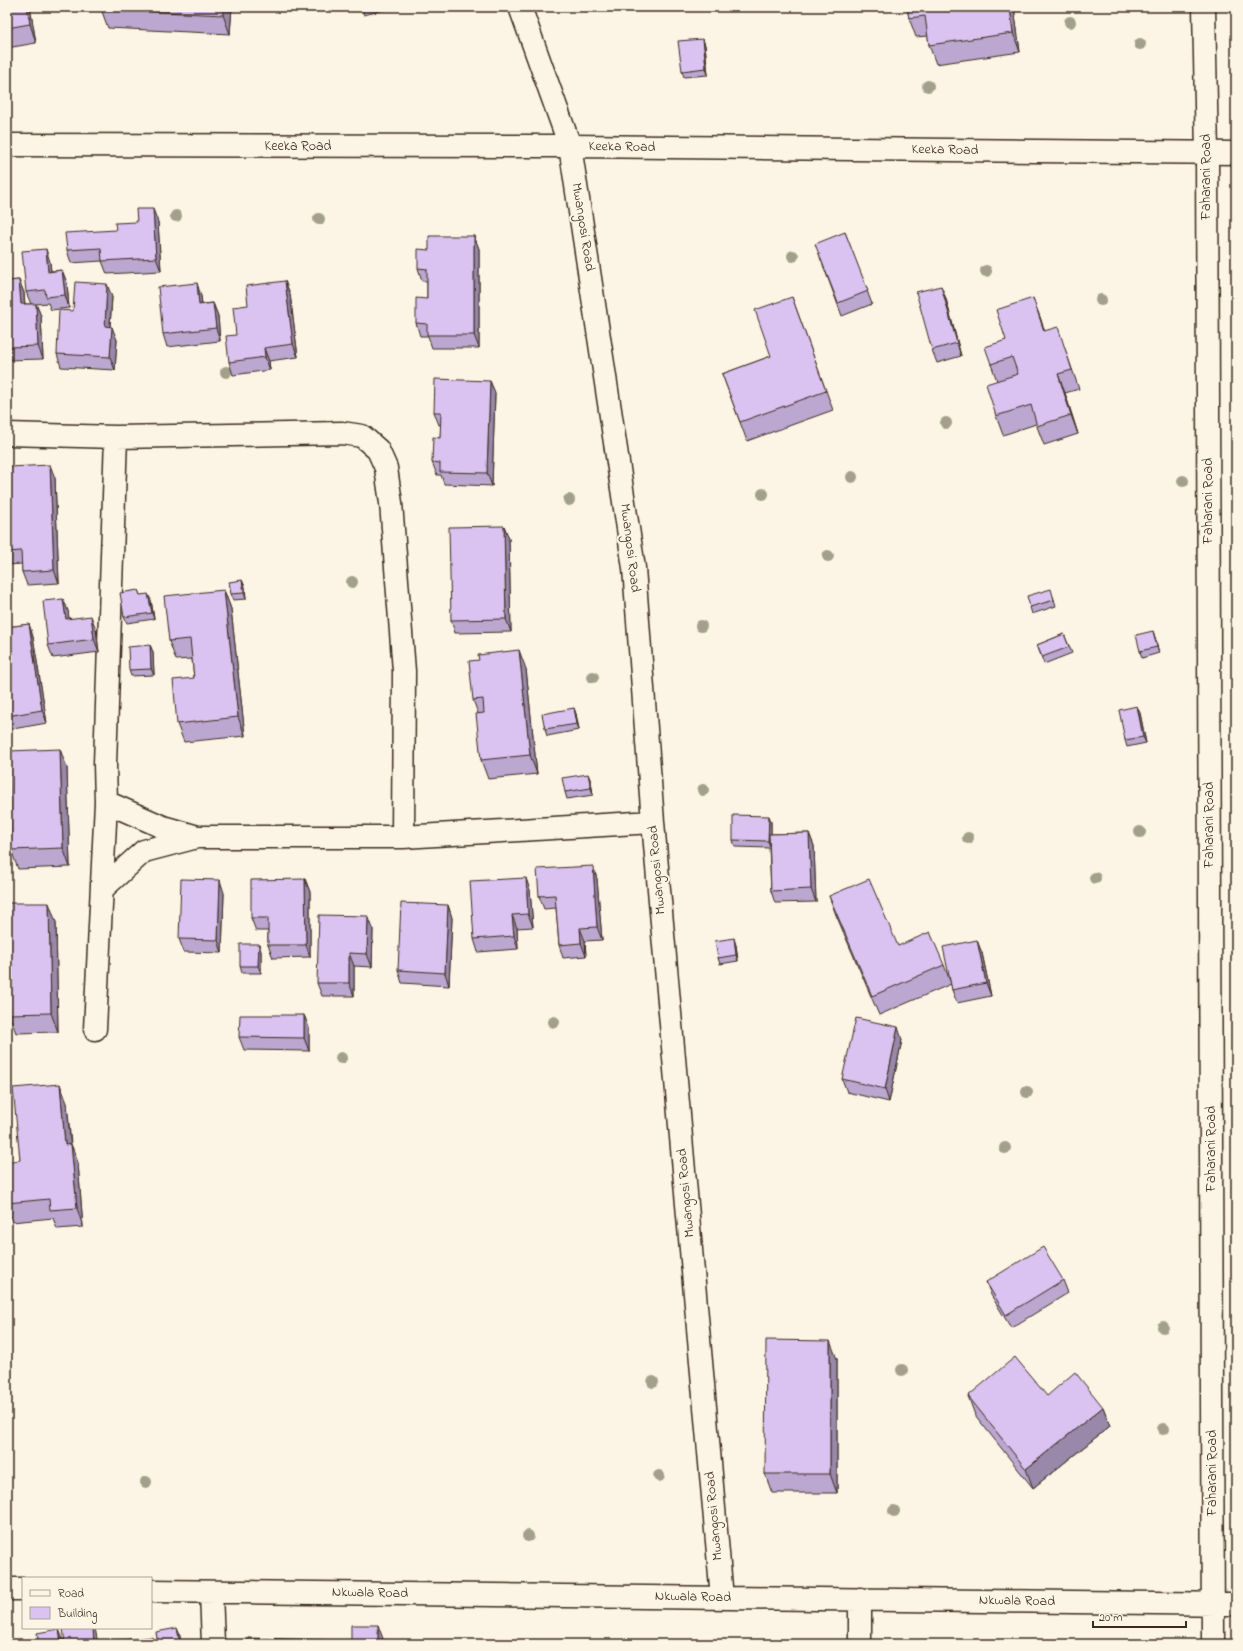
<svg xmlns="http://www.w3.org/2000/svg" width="1243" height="1651" viewBox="0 0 1243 1651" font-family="'Indie Flower',sans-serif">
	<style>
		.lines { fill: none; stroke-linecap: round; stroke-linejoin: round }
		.street-casing { stroke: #3b2a1e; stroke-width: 25 }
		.secondary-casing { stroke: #3b2a1e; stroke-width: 25 }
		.street { stroke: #fcf5e5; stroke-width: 22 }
		.secondary { stroke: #fcf5e5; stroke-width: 22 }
		.tree { fill: #a2a08b }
		.wall { fill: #bba7cf; stroke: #3b2a1e }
		.shaded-wall { fill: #9988a9; stroke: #3b2a1e }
		.building { fill: #dac2f1; stroke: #3b2a1e }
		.labels { text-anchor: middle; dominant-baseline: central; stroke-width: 4; stroke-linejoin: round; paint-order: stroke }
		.street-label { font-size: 14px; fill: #3b2a1e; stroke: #fcf5e5 }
	</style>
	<rect width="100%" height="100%" fill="#fcf5e5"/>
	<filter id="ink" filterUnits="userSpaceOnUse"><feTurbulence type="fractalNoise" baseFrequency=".025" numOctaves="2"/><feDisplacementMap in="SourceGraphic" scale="8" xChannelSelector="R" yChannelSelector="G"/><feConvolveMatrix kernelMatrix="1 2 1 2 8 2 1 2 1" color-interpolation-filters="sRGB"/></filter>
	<g filter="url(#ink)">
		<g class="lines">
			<defs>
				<path id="street" d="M520,7L570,146L634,568L653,822L722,1598
					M1204,7L1207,153L1213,1644
					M7,434L116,437L342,433L362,436L378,450L386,468L391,503L404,671L403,837
					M106,802L163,827L198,837H403L653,822
					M102,889L144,851L197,837
					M95,1029L106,802L105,764L116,437
					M7,1589H23
					M151,1591L1236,1604
					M211,1592L213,1644
					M860,1599V1644"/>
				<path id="secondary" d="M7,145L570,146L1236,153"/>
			</defs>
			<!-- street casing -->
			<use href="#street" class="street-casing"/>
			<!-- secondary casing -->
			<use href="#secondary" class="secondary-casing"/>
			<!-- street -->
			<use href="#street" class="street"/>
			<!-- secondary -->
			<use href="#secondary" class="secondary"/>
		</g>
		<!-- trees -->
		<g class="tree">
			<circle cx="1070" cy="22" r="6"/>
			<circle cx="1140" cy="44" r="6"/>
			<circle cx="928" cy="86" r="6"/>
			<circle cx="176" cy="216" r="6"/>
			<circle cx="319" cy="219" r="6"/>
			<circle cx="793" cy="256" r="6"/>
			<circle cx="986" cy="271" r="6"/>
			<circle cx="1101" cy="300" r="6"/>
			<circle cx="226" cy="372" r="6"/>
			<circle cx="946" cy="423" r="6"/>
			<circle cx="852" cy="477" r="6"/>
			<circle cx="1183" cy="481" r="6"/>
			<circle cx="763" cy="494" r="6"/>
			<circle cx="569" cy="500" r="6"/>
			<circle cx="828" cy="556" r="6"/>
			<circle cx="352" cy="582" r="6"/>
			<circle cx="701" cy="626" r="6"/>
			<circle cx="593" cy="677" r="6"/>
			<circle cx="703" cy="790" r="6"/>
			<circle cx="1140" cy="832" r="6"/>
			<circle cx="968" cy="838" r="6"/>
			<circle cx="1095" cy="878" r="6"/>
			<circle cx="554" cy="1022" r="6"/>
			<circle cx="341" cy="1058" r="6"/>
			<circle cx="1027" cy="1092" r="6"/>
			<circle cx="1005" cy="1148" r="6"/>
			<circle cx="1163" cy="1327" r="6"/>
			<circle cx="902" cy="1370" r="6"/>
			<circle cx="653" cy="1382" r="6"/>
			<circle cx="1163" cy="1429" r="6"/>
			<circle cx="659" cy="1476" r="6"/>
			<circle cx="146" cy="1482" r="6"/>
			<circle cx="894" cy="1511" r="6"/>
			<circle cx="528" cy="1536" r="6"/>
		</g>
		<!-- wall -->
		<path class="wall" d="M7,7H30L36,43L7,48Z
			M232,7L230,34L108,28L101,9Z
			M361,7H395L364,15Z
			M907,7H1014L1020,52L936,64L929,45L928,36L916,37L909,18Z
			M705,45L708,75L684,77L682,71Z
			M158,222L161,271L107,274L102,261L71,263L67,250L116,230Z
			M845,232L872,304L842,316L820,257Z
			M474,236L479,249V348H432L428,336H420L416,323L427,299V281H422L418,268L429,250Z
			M50,262L51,271L62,270L67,283L69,308L51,310L48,303L36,304L41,316L43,359L7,360V281L19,280L24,293L25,304H31L26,292Z
			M285,281L290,294L298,357L269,361L270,370L233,375L229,362L236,335L248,305Z
			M941,286L946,299L961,356L937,363L932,350Z
			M201,296L202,304L213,303L218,316L220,341L167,347L163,334Z
			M112,297L110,327L117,340L115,370L61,367L57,354L73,311Z
			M792,297L833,410L747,441L722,374L771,356Z
			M1040,317L1044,331L1064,346L1079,389L1065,393L1078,434L1044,445L1036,424L1003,435L996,416L997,381L991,364L1006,340Z
			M490,381L495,393L492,486L444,484L441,475H437L432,462L440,438L441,425H439L434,412Z
			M55,478L59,583L27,585L22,572V564L7,565V503H10Z
			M504,526L509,539L511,632L455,633L451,620Z
			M242,580L245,587L246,599L233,600L231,594Z
			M138,590L140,595L151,600L154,619L127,623L124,617Z
			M224,590L231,609L245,736L184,742L177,724L194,678L192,659L176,660L169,641Z
			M1053,596L1056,606L1032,614L1030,607Z
			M63,599L68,611L69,619L96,629L99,652L53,658L48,645Z
			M29,624L33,637L47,723L7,730V627Z
			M1153,631L1159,653L1142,658L1140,651Z
			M1064,634L1072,653L1044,664L1037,645Z
			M150,645L153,652L154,675L131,676L129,670Z
			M526,669L537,774L488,779L481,760L478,713L473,700Z
			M574,708L576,714L579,730L547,736L545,729Z
			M1140,713L1146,743L1127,747L1125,740Z
			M67,768L70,867L18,869L11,850Z
			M591,781L593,795L567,799L565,792Z
			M769,816L771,822V834L809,833L814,846L816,902L775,903L771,891L769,848L735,847L733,840Z
			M593,866L597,879L602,940L585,941L586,956L563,958L559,945L556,908L544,909L539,896Z
			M305,879L310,892V957L273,958L268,945V931H256L251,918Z
			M530,890L533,927L517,928L518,949L478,952L474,939Z
			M224,893L222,953L184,952L179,939Z
			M829,896L898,946L944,965L950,981L982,953L991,996L957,1003L952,990L951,984L879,1015L836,915Z
			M448,905L452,918L449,986L402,983L398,970Z
			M368,916L373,929L372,967L354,966V996H322L317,983Z
			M56,922L58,1032L16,1033L9,1014Z
			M736,945L738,961L720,964L718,958Z
			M261,951V973H242L240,966Z
			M304,1015L309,1028V1051L244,1050L239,1037Z
			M902,1040L889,1102L847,1092L842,1079Z
			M67,1103L71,1144L78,1163L83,1227L57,1229L53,1218L12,1222L7,1208V1162L20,1160Z
			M1063,1280L1068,1293L1011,1328L991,1295L986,1282Z
			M837,1359V1493H772L765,1474Z
			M968,1396H1047L1103,1407L1110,1426L1033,1488L975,1415Z"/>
		<!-- shaded-wall -->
		<path class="shaded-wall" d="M27,7H30L36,43L30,24Z
			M224,7H232L230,34L223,15Z
			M1010,7H1014L1020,52L1013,33Z
			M703,39L705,45L708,75L706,68Z
			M153,209L158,222L161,271L156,258Z
			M474,236L479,249V348L474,335Z
			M46,249L50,262L52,285L48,272Z
			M62,270L67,283L69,308L65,295Z
			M19,280L24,293L25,317L21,304Z
			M285,281L290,294L298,357L293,344Z
			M197,283L201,296L203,318L199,305Z
			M107,284L112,297L109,339L105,326Z
			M941,286L946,299L961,356L957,343Z
			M1033,298L1040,317L1051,350L1044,331Z
			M213,303L218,316L220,341L216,328Z
			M36,304L41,316L43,359L38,346Z
			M112,327L117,340L115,370L110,357Z
			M264,348L269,361L270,370L265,357Z
			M1058,374L1065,393L1078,434L1071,415Z
			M490,381L495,393L492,486L487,473Z
			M50,465L55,478L59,583L54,570Z
			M504,526L509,539L511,632L506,619Z
			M242,580L245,587L246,599L244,593Z
			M224,590L231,609L245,736L238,717Z
			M148,594L151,600L154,619L152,613Z
			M63,599L68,611L71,632L66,619Z
			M91,616L96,629L99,652L94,639Z
			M29,624L33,637L47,723L42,710Z
			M1153,631L1155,637L1159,653L1157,647Z
			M150,645L153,652L154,675L151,669Z
			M519,650L526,669L537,774L530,755Z
			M1137,706L1140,713L1146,743L1143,737Z
			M574,708L576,714L579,730L577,724Z
			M60,749L67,768L70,867L63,848Z
			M588,774L591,781L593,795L591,788Z
			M769,816L771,822V848L768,841Z
			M809,833L814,846L816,902L811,889Z
			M593,866L597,879L602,940L597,927Z
			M526,878L530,890L533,927L528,914Z
			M305,879L310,892V957L306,945Z
			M220,880L224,893L222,953L218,940Z
			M49,903L56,922L58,1032L51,1013Z
			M448,905L452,918L449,986L445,973Z
			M512,915L517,928L518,949L514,936Z
			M368,916L373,929L372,967L367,954Z
			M580,928L585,941L586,956L581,943Z
			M734,938L736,945L738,961L736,955Z
			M977,940L982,953L991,996L986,983Z
			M259,944L261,951V973L258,966Z
			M349,953L354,966V996L349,983Z
			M304,1015L309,1028V1051L304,1038Z
			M898,1027L902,1040L889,1102L885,1089Z
			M60,1084L67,1103L72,1164L65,1145Z
			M71,1144L78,1163L83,1227L77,1208Z
			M830,1341L837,1359V1493L830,1474Z
			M1103,1407L1110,1426L1033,1488L1026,1469Z
			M378,1625L385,1644H378Z
			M93,1628H95L96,1633L98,1644H94Z
			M177,1628L180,1635L181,1644H180Z
			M59,1629L64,1642V1644H61Z"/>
		<!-- building -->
		<path class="building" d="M7,7H27L30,24L7,28Z
			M101,7H224L223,15L101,9Z
			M907,7H1010L1013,33L929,45L925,16L909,18Z
			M703,39L706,68L682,71L678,41Z
			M136,209H153L156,258L102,261L101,248L67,250L65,233L116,230L115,223L137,222Z
			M845,232L868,291L838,303L815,244Z
			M429,236H474V335H427V324L416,323V298L427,299V269L418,268V249L429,250Z
			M46,249L48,272L62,270L65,295L46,297L45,290L26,292L22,251Z
			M19,280L21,304H36L38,346L7,347V281Z
			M285,281L293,344L264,348L265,357L229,362L226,336L236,335L233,307L248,305L246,286Z
			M75,282L107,284L105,326L112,327L110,357L57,354L59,310L73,311Z
			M197,283L199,305L213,303L216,328L163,334L158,287Z
			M941,286L957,343L932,350L916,292Z
			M792,297L826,391L740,422L722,374L771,356L755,310Z
			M1033,298L1044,331L1058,327L1072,370L1058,374L1071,415L1037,426L1031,405L996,416L986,384L1018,374L1012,357L991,364L985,347L1006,340L996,310Z
			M435,379L490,381L487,473L440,472V463L432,462L433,437L440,438L441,412H434Z
			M50,465L54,570L22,572L21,551L7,552V503H10L9,467Z
			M504,526L506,619L451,620L449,527Z
			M242,580L244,593L231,594L229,582Z
			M1051,589L1054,600L1030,607L1027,596Z
			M138,590L140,595L148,594L152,613L124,617L120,593Z
			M224,590L238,717L177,724L173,680L194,678L190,639L169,641L164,596Z
			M63,599L66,619L91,616L94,639L48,645L43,601Z
			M29,624L42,710L7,716V627Z
			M1153,631L1157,647L1140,651L1136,635Z
			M1064,634L1069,647L1042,657L1037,645Z
			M150,645L151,669L129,670L128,647Z
			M519,650L530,755L481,760L476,714L484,713L483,699L473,700L469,661L479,660L478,655Z
			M1137,706L1143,737L1125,740L1119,710Z
			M574,708L577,724L545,729L542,714Z
			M60,749L63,848L11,850L9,751Z
			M588,774L591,788L565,792L562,778Z
			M733,815L769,816L768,841L733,840Z
			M809,833L811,889L771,891L769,834Z
			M593,866L597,927L580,928L581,943L559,945L555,895L539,896L537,869Z
			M526,878L528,914L512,915L514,936L474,939L470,881Z
			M181,879L220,880L218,940L179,939Z
			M305,879L306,945H268V918H251V880Z
			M869,879L898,946L930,932L944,965L872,996L829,896Z
			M7,903H49L51,1013L9,1014Z
			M401,903L448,905L445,973L398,970Z
			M319,915L368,916L367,954L349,953V983H317Z
			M734,938L736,955L718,958L715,941Z
			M977,940L986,983L952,990L943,947Z
			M240,944H259L258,966H240Z
			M240,1015H304V1038L239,1037Z
			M856,1018L898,1027L885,1089L842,1079Z
			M60,1084L65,1145L71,1144L77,1208L50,1210L49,1199L7,1203V1162L20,1160L13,1088Z
			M1043,1247L1063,1280L1006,1315L986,1282Z
			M766,1340L830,1341V1474H765Z
			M1015,1357L1047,1396L1075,1372L1103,1407L1026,1469L968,1396Z
			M351,1625H378V1644H351Z
			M63,1628H93L94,1644H65Z
			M177,1628L180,1644H158L156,1632Z
			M59,1629L61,1644H39L37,1633Z
			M152,1637L153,1644H99V1642Z
			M248,1638L326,1640V1644H248Z
			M400,1641H438V1644H400Z"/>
	</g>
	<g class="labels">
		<!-- street labels -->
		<g class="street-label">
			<text x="298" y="146">Keeka Road</text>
			<text transform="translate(622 147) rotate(1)">Keeka Road</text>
			<text transform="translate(945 150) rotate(1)">Keeka Road</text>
			<text transform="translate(1206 177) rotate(-90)">Faharani Road</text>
			<text transform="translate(583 227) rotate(81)">Mwangosi Road</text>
			<text transform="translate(1208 501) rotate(-90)">Faharani Road</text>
			<text transform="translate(630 548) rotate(83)">Mwangosi Road</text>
			<text transform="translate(1209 825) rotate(-90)">Faharani Road</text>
			<text transform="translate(657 870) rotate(-95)">Mwangosi Road</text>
			<text transform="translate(1211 1149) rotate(-90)">Faharani Road</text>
			<text transform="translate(686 1193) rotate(-95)">Mwangosi Road</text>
			<text transform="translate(1212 1473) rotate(-90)">Faharani Road</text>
			<text transform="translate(714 1516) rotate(-95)">Mwangosi Road</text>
			<text transform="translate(370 1593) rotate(1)">Nkwala Road</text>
			<text transform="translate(693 1597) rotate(1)">Nkwala Road</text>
			<text transform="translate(1017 1601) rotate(1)">Nkwala Road</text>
		</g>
	</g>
	<!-- margin -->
	<rect width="1243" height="1651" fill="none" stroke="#fcf5e5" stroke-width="24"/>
	<rect x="12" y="12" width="1219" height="1627" fill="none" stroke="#3b2a1e" stroke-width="1.5" filter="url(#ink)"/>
	<!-- legend -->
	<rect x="22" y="1577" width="130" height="52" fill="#fcf5e5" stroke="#afa495"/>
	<rect x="30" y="1590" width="20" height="6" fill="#fcf5e5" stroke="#afa495"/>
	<text x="58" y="1597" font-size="12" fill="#3b2a1e">Road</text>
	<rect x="30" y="1607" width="20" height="12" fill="#dac2f1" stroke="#afa495"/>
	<text x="58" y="1617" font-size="12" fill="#3b2a1e">Building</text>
	<!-- scale -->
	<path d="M1093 1621v6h93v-6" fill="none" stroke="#3b2a1e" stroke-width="2"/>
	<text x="1099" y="1621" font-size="12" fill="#3b2a1e" stroke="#fcf5e5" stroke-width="3" paint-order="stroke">20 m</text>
</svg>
